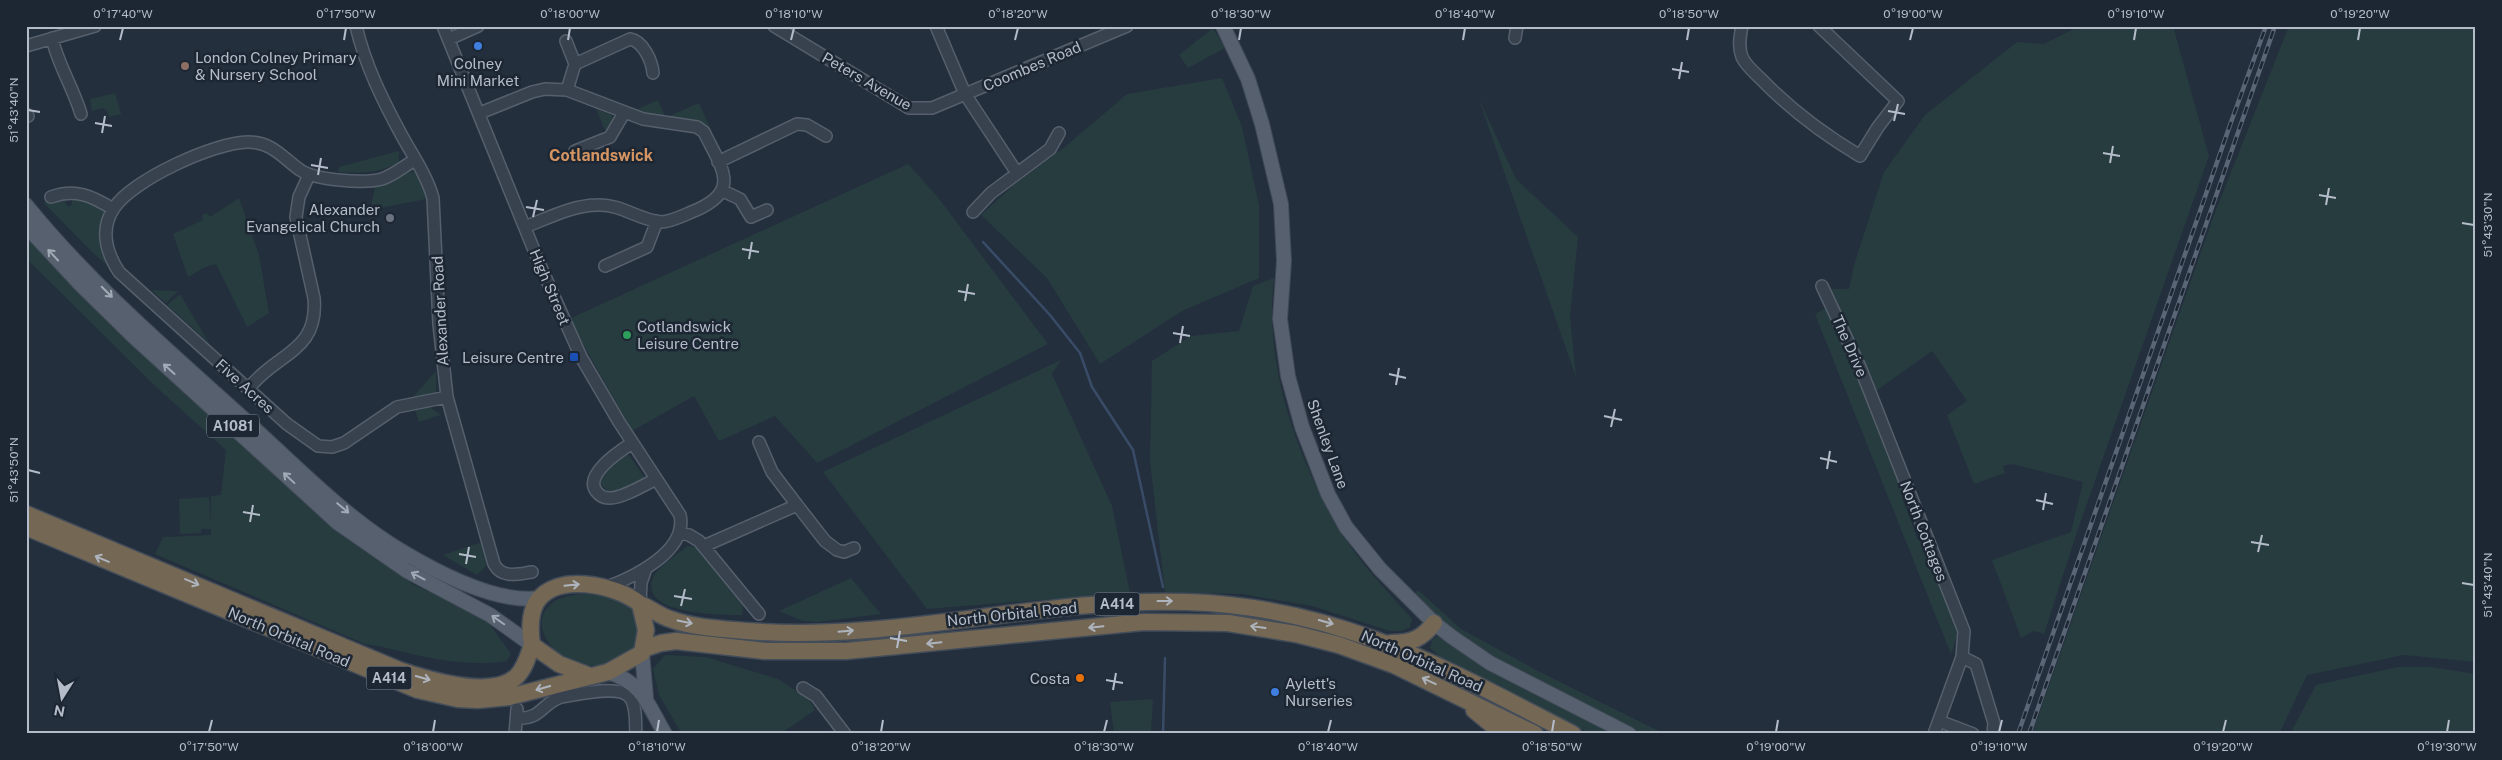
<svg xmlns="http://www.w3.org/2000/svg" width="2502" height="760" viewBox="0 0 2502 760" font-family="'Public Sans',sans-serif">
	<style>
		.green { fill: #263c3f }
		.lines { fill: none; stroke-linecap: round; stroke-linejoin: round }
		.stream { stroke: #394c67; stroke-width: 2.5 }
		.minor-casing { stroke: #565f6c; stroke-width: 14 }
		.major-casing { stroke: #414a57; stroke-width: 16 }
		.highway-casing { stroke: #434c59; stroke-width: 19 }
		.minor { stroke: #38414e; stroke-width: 11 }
		.major { stroke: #56606e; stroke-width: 14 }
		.highway { stroke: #746855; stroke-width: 16 }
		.rail-casing { stroke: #5a6575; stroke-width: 4.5 }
		.rail { stroke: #1d2633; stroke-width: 2.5; stroke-dasharray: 8; stroke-linecap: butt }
		.oneway { stroke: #a1aab7 }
		.oneway2 { stroke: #aeb4bd }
		.ticks { fill: none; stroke: #b4bcc9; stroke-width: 2 }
		.shop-dot { fill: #3f7fe0; stroke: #1d2633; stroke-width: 2 }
		.education-dot { fill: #8d6e63; stroke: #1d2633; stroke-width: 2 }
		.worship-dot { fill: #6b7280; stroke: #1d2633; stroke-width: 2 }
		.leisure-dot { fill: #2e9e5b; stroke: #1d2633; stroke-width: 2 }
		.transit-dot { fill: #1a4fb4; stroke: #1d2633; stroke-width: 2 }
		.food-dot { fill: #e8710a; stroke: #1d2633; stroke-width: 2 }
		.labels { text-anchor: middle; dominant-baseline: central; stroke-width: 5; stroke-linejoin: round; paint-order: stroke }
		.shield { fill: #1d2633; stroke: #878f9c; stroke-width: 1 }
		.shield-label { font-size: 14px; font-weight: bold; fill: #b4bcc9 }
		.poi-label { font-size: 15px; fill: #b4bcc9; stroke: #1d2633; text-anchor: start }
		.street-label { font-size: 15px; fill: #b4bcc9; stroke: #1d2633 }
		.neighbourhood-label { font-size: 16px; font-weight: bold; fill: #d59563; stroke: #1d2633 }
		.neatline { fill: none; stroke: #b4bcc9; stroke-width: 2 }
		.ticks-label { font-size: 12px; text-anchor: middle; fill: #b4bcc9 }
	</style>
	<rect width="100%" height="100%" fill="#242f3e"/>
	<!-- green -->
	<path class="green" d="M2080,26H2173L2209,156L2077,532L2044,634L2034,631L2021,638L1992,560L2071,532L2083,482L2013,464L2003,466L2005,473L1974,484L1947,415L1967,401L1935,355L1932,351L1876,391L1829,289H1849L1854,265L1884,172L1925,115L2017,42L2044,44Z
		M2289,26H2476V662L2404,655L2307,675L2279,734H2032L2214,215Z
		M1213,28L1225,48L1188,68L1179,55Z
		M1222,78L1242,127L1259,205V278L1182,311L1100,364L1047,278L981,215L1015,184L1066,146L1127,94Z
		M115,93L121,114L109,117L107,111L103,108L92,111L90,99Z
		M1478,97L1516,179L1578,237L1570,316L1576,377Z
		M658,100L665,116L661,118L633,111Z
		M699,103L711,130L695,121L665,118Z
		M596,109L612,115L613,121L607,134Z
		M399,151V162C378,174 361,173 338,172L339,167Z
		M908,164L937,196L1048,344L817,463L775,416L719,441L694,396L632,431L569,319Z
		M414,172L423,185L426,199L370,210L375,187C389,184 401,173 414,172Z
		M77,196L104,210L116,273L91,251L44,203L57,197L64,199L67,206H71L73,198Z
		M239,198L259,255L269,313L247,327L216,264L205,267L188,277L173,234L203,220L202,215L207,213L210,217Z
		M26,235L341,533L414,585L460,606L489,623L511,654L507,661C476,666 442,661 411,654C395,650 381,646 365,644L155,554L163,537L211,535V529H201V533L180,534L179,499L209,497L211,524V496L221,495L226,450L154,385L26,258Z
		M1274,278C1264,364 1295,453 1338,527C1358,561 1386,590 1412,619L1410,627L1402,631H1390L1312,606L1242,594L1165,592L1150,461L1152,361L1191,336L1239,331L1253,286Z
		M151,290L178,291L166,303Z
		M180,294L209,343L167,305Z
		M1828,307L1863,384L1907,495L1902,497L1918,540L1924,538L1959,630L1951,654L1815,314Z
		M1061,360L1052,374L1112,506L1130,593L927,609L823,472Z
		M436,371V392L412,398Z
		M430,407L441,415L419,422L415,410Z
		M628,454L645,478L613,495L602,486L597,477Z
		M482,542L487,565L477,575L443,555Z
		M687,546L697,547L743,606L742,615C723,615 638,615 653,578C658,566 677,555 687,546Z
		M851,578L881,614L819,622L803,621L779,611Z
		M1418,590L1461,629L1540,672L1665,734H1640L1533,681L1469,642L1447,627L1414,594Z
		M601,594C633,605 639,605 640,640C586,707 506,624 559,599C572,593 588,594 601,594Z
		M1436,637H1442L1486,667L1620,734H1591L1441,658L1430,648L1432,640Z
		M665,655L706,657L778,679L809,699L815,710L780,734H682L659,695L653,669Z
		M2398,667H2431L2476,674V734H2290L2316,685Z
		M1153,699L1151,734H1114L1110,702Z"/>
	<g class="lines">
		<!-- stream -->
		<path class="stream" d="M983,242L1050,315L1080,353L1092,387L1133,450L1163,587
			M1163,734L1165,658"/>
		<defs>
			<path id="minor" d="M356,26C365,65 383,101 402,136C413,156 427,176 433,198L439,324L447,397L494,564C502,579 518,574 532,572
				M443,26L540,265L581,357L619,422L680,515C688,551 634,577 607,587
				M774,26L909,108H932L1127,26
				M936,26L965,94L1017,173
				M1742,26C1740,36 1738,47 1742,57C1746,66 1755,73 1762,80C1792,111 1823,134 1860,156L1878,127L1898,101L1819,26
				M52,38C58,65 73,87 81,114
				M1515,38L1517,26
				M449,39L478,26
				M566,41L575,64
				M26,46L95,26
				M567,90L575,64L630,39C643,41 652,61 653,73
				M480,113L532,92L545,89L567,90L643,119L697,127L704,132C722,169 742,191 694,211C684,215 671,222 661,222C639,220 621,204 598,205C573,205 548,218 525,227
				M26,114L28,116
				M575,151L610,137L624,113
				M415,160C404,166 394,175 382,179C364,184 315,180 300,170C282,157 272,142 248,142C215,142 132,180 114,208C100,229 106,252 119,272L287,424L318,446L332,447L344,443L397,407L447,397
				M718,162L797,124L807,125L826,136
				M723,191L740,199L751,217L767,210
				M51,197C75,188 92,196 113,209
				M973,212L991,193L1050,149L1059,133
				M605,266L647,247L657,221
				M1822,286L1860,367L1964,631L1962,657L1934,734
				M249,388C276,353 319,352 314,298L296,217L299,197L309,175
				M759,442L772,472L797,505
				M632,443C620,451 584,474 596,491C599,495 604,498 609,498C621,499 646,484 656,479
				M679,533L689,535L699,541L759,614
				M704,546L797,505L825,541L837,550L844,552L854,548
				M640,604L641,583L646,568
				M1962,657L1976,664L1994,723L1993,734
				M803,688L816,696L845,734
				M517,718C541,720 542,703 561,697C577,695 622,683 631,699C637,709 635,723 636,734
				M1939,721L1973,734
				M515,734L517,709"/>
			<path id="major" d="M1223,26L1248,79L1262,124L1281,204L1284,261L1280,319L1288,376L1302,427L1328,494L1346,527L1380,569L1434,623L1452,637L1490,663L1629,734
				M26,205C90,284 169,351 244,419C295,465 344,517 403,552C440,574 497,604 540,598
				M26,226L80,284L133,336L338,523L407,571L490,615L532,645
				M642,653L646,697
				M608,672C643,683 648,705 665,734"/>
			<path id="highway" d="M26,514L399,670C426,679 493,700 517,676C525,668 528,656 532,645
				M26,527L418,690L458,699L478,700L509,697L608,672L642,653L646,630L640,604C617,585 555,571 536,603C529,616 530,631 532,645L559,664L590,676
				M640,604C650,608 660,616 670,619C694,628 722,629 747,631C894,643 1040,597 1187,602C1339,607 1443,667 1573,734
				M1391,643C1411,643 1422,639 1434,623
				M643,649L661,643L676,641L765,651H846L1144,622L1228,623L1296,634L1339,645L1394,665L1535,734
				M1474,710L1503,734"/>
		</defs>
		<!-- minor casing -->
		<use href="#minor" class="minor-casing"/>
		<!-- major casing -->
		<use href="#major" class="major-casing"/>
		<!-- highway casing -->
		<use href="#highway" class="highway-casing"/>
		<!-- minor -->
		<use href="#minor" class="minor"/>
		<!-- major -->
		<use href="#major" class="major"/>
		<!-- highway -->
		<use href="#highway" class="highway"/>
		<defs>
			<path id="rail" d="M2018,734L2230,125L2266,26
				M2029,734L2275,26"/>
		</defs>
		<!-- rail casing -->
		<use href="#rail" class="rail-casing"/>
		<!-- rail -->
		<use href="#rail" class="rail"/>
	</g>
	<!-- one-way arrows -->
	<defs><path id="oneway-shaft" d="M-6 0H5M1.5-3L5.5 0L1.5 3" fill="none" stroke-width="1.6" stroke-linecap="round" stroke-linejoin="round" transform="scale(1.25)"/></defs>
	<g class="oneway">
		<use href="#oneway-shaft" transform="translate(53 255) rotate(-133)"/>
		<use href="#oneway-shaft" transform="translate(107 292) rotate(45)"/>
		<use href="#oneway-shaft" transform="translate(169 369) rotate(-138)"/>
		<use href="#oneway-shaft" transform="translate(289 478) rotate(-137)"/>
		<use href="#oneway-shaft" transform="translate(343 508) rotate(40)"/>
		<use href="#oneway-shaft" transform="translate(418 576) rotate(-152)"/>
		<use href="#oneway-shaft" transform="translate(498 620) rotate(-145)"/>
	</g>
	<g class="oneway2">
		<use href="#oneway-shaft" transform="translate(102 559) rotate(-157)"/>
		<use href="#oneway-shaft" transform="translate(192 582) rotate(23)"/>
		<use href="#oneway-shaft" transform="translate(572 585) rotate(-6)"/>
		<use href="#oneway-shaft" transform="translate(1165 601)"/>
		<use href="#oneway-shaft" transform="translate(685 622) rotate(11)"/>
		<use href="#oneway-shaft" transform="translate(1326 622) rotate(16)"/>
		<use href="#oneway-shaft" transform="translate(1096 627) rotate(174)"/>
		<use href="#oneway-shaft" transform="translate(1258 627) rotate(-172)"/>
		<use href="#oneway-shaft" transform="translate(846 631) rotate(-5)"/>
		<use href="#oneway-shaft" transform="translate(934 643) rotate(174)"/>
		<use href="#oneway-shaft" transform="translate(423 678) rotate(16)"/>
		<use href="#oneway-shaft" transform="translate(1429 681) rotate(-155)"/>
		<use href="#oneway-shaft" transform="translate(543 688) rotate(164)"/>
	</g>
	<!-- ticks -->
	<path class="ticks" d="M120,40L123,28M344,40L346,28M568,40L570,28M791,40L794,28M1015,40L1018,28M1239,40L1241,28M1463,40L1465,28M1687,40L1689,28M1910,40L1913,28M2134,40L2136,28M2358,40L2360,28M1672,69L1689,72M1679,79L1682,62M28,110L40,112M1888,111L1905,114M1894,121L1898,104M95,123L112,126M102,133L105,116M2103,153L2120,156M2110,163L2113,146M311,165L328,168M318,175L321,158M2319,195L2336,198M2326,205L2329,188M526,207L544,210M533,217L537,200M2462,223L2474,225M742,249L759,252M749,259L752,242M958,291L975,294M965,301L968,284M1173,333L1190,336M1180,343L1183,326M1389,374L1406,378M1396,385L1399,368M1604,416L1622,420M1611,427L1615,409M1820,458L1837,462M1827,469L1830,451M28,470L40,473M2036,500L2053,504M2043,510L2046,493M243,512L260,515M250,522L253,505M2251,542L2269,545M2258,552L2262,535M459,554L476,557M466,564L469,547M2462,583L2474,585M674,596L692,599M681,606L685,589M890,638L907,641M897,648L900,631M1106,680L1123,683M1113,690L1116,673M209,732L212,720M433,732L435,720M657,732L659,720M881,732L883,720M1104,732L1107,720M1328,732L1331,720M1552,732L1554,720M1776,732L1778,720M1999,732L2002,720M2223,732L2226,720M2447,732L2449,720"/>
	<!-- markers -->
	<g class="shop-dot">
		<circle cx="478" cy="46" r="5"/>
		<circle cx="1275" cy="692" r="5"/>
	</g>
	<circle class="education-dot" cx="185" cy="66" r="5"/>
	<circle class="worship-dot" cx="390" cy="218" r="5"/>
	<circle class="leisure-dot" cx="627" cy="335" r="5"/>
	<rect class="transit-dot" x="569" y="352" width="10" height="10" rx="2.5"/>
	<circle class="food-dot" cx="1080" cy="678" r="5"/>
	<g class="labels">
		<!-- shield labels -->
		<g class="shield">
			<rect x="207" y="414.5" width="52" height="23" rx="4"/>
			<rect x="1094.5" y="592.5" width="45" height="23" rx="4"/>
			<rect x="366.5" y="666.5" width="45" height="23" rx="4"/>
		</g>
		<g class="shield-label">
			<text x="233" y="426">A1081</text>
			<text x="1117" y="604">A414</text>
			<text x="389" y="678">A414</text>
		</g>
		<!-- poi labels -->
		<g class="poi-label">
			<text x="195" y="57">London Colney Primary<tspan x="195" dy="17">&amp; Nursery School</tspan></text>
			<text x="478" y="63" text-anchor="middle">Colney<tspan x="478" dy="17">Mini Market</tspan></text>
			<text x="380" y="209" text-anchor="end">Alexander<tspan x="380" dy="17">Evangelical Church</tspan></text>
			<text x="637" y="326">Cotlandswick<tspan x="637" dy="17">Leisure Centre</tspan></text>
			<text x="564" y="357" text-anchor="end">Leisure Centre</text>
			<text x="1070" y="678" text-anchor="end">Costa</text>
			<text x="1285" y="683">Aylett's<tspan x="1285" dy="17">Nurseries</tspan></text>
		</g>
		<!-- street labels -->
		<g class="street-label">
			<text transform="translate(1032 66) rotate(-23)">Coombes Road</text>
			<text transform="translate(867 81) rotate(30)">Peters Avenue</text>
			<text transform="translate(550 287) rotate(67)">High Street</text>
			<text transform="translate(440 311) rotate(-93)">Alexander Road</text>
			<text transform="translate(1850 346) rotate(66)">The Drive</text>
			<text transform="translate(245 386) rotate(42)">Five Acres</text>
			<text transform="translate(1328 444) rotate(70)">Shenley Lane</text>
			<text transform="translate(1924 531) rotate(69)">North Cottages</text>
			<text transform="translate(1012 614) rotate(-6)">North Orbital Road</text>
			<text transform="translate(289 637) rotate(23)">North Orbital Road</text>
			<text transform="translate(1422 661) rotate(24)">North Orbital Road</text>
		</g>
		<!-- neighbourhood labels -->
		<g class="neighbourhood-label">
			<text x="601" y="155">Cotlandswick</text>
		</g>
	</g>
	<!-- border -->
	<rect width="2502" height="760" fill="none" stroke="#1d2633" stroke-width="55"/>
	<!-- north arrow -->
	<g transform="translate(62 698) rotate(191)" stroke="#1d2633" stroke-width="4" paint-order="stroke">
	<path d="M0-4L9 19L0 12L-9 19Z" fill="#b4bcc9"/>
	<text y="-8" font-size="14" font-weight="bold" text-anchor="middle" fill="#b4bcc9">N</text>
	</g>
	<rect x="28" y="28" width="2446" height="704" class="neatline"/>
	<g class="ticks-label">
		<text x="123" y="18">0°17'40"W</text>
		<text x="346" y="18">0°17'50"W</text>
		<text x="570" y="18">0°18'00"W</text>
		<text x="794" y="18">0°18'10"W</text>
		<text x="1018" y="18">0°18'20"W</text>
		<text x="1241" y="18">0°18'30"W</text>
		<text x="1465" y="18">0°18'40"W</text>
		<text x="1689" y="18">0°18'50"W</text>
		<text x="1913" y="18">0°19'00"W</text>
		<text x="2136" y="18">0°19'10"W</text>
		<text x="2360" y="18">0°19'20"W</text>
		<text transform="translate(14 110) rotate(-90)" y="4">51°43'40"N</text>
		<text transform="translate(2488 225) rotate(-90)" y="4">51°43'30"N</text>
		<text transform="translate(14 470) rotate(-90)" y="4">51°43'50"N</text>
		<text transform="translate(2488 585) rotate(-90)" y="4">51°43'40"N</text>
		<text x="209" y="751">0°17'50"W</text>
		<text x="433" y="751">0°18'00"W</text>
		<text x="657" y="751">0°18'10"W</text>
		<text x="881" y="751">0°18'20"W</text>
		<text x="1104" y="751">0°18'30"W</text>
		<text x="1328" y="751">0°18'40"W</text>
		<text x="1552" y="751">0°18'50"W</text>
		<text x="1776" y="751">0°19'00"W</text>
		<text x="1999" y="751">0°19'10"W</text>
		<text x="2223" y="751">0°19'20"W</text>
		<text x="2447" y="751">0°19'30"W</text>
	</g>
</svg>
